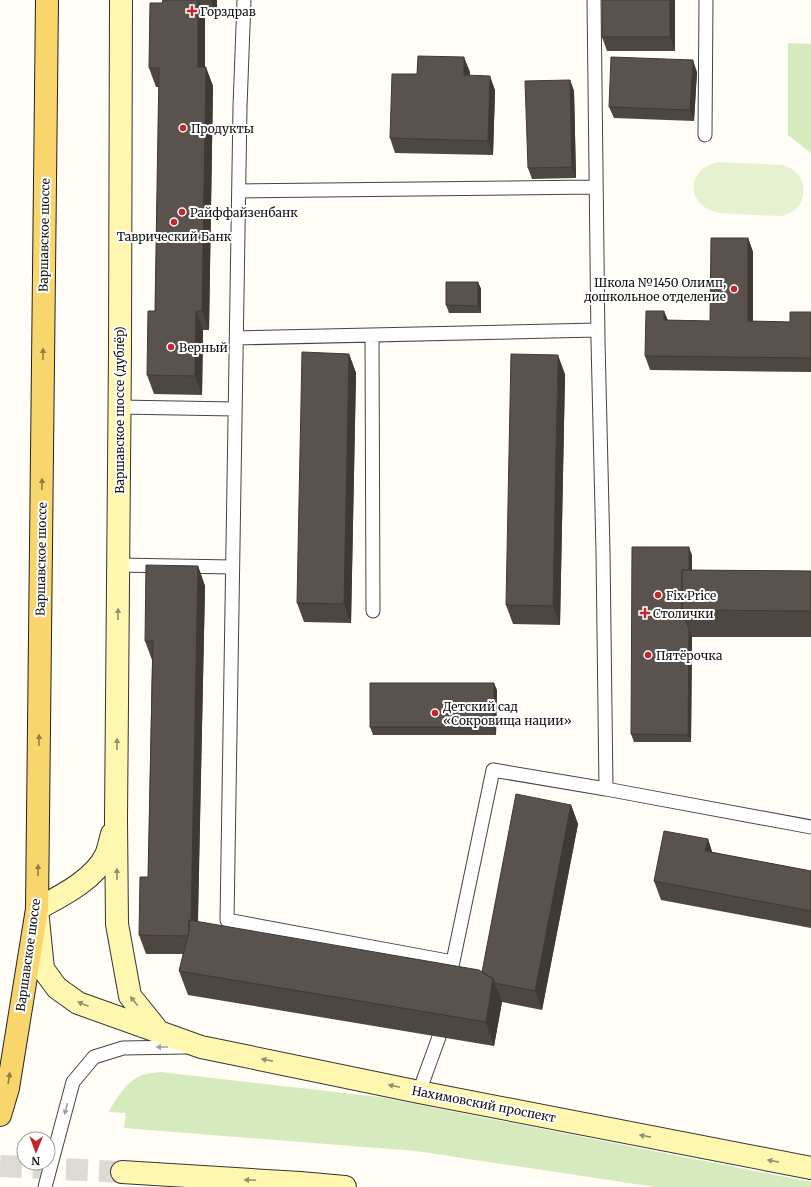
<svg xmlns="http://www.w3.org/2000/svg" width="811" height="1187" viewBox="0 0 811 1187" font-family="Merriweather,serif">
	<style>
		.green { fill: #d5ebbd }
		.pitch { fill: #e6f2cf }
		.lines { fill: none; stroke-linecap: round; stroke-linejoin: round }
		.secondary-tunnel { stroke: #dbdad3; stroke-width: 22; stroke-dasharray: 22 11; stroke-linecap: butt }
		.lane-casing { stroke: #444; stroke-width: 15 }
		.secondary-casing { stroke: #333; stroke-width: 24 }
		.primary-casing { stroke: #222; stroke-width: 24 }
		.lane { stroke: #fff; stroke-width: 13 }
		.secondary { stroke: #fff6b0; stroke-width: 22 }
		.primary { stroke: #f9d66b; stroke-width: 22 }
		.wall { fill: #4d4742 }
		.shaded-wall { fill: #3f3936 }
		.building { fill: #5a524d; stroke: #3f3936 }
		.oneway { fill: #917d42 }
		.oneway2 { fill: #948f68 }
		.oneway3 { fill: #a0a0a0 }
		.poi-dot { fill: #c4262e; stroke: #fff; stroke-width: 1.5 }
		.labels { text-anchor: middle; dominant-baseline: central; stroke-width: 4; stroke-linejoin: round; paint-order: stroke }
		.poi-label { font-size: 12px; fill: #111; stroke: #fff; text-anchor: start }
		.street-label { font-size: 12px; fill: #111; stroke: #fff }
	</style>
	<rect width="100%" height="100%" fill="#fffdf5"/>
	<!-- green -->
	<path class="green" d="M788,43L811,44V153L788,135Z
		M160,1072L380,1097L811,1182V1187H655L416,1151L124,1128L126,1113L109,1112C114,1101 127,1082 138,1077C144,1074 153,1073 160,1072Z"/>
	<!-- pitch -->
	<path class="pitch" d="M720,162L783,165C811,172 811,212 780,216L718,213C684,205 686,167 720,162Z"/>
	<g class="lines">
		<!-- secondary-tunnel -->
		<path class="secondary-tunnel" d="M0,1166L122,1172"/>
		<defs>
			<path id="lane" d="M244,0L240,107L227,920L453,962
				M705,135L706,0
				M239,191L596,187
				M372,335L373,611
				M237,338L598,330
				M119,407L235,409
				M118,565L232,567
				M606,789L811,827
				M451,971L493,770L606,789L603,552L598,341L594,0
				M419,1092L439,1037
				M45,1187L73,1082L94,1057L123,1048L185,1047"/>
			<path id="secondary" d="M121,0L120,351L116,819L117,924L130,996L159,1032
				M112,834C110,840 109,848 106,855C94,880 61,896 37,909L43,969L57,988L78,1003L201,1047L419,1092L811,1168
				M122,1172L300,1183L345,1187"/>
			<path id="primary" d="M0,1115L8,1088L37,909L47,0"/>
		</defs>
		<!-- lane casing -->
		<use href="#lane" class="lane-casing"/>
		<!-- secondary casing -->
		<use href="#secondary" class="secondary-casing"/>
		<!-- primary casing -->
		<use href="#primary" class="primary-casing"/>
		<!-- lane -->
		<use href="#lane" class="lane"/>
		<!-- secondary -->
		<use href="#secondary" class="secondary"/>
		<!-- primary -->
		<use href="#primary" class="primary"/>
	</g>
	<!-- wall -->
	<path class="wall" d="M163,0H217V16H205V67L213,86L209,330H203L202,395L154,394L147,375L155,311L159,87H156L149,68L162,3Z
		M602,0H675V51H607L602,37Z
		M470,72L469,75L495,90L493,155L395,153L390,138L417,74Z
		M697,72L694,121L614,118L609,107Z
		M570,80L574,91L576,178L532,179L528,168Z
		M748,238L753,252V321L790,322L811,312V372L650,370L645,356L668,320L710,321Z
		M478,282L481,289V313H449L446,305Z
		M349,354L356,373L351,623L304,622L297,603Z
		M565,374L560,625L513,624L506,605Z
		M692,555V570L811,571V637H692L691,742H634L631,734Z
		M198,566L205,586L198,922L482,972L571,805L578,824L542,1010L502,1002L494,1046L188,995L179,971L183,954H146L139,935L148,877L152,660L145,641Z
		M497,690L496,735H373L370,727Z
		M708,839L712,852L811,871V928L661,900L654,881Z"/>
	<!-- shaded-wall -->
	<path class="shaded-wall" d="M198,0H199L205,16V86L198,67Z
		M211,0H217V16Z
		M670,0H675V51L670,37Z
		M464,57L470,72L469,89L464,75Z
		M693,60L697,72L694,121L690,110Z
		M206,67L213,86L209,330L202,311Z
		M490,76L495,90L493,155L488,141Z
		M570,80L574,91L576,178L572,167Z
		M748,238L753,252V335L748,321Z
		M478,282L481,289V313L478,306Z
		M196,311L203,330L202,395L195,376Z
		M664,311L670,325L664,320Z
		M349,354L356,373L351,623L344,604Z
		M558,355L565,374L560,625L553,606Z
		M689,547L692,555V610H689Z
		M198,566L205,586L197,955L190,936Z
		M689,629L692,637L691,742L688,735Z
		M494,683L497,690L496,735L494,727Z
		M571,805L578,824L542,1010L535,991Z
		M708,839L714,858L705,851Z
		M493,979L502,1002L494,1046L486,1022Z"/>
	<!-- building -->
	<path class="building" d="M163,0H198V67H206L202,311H196L195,376L147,375L148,311H155L159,68H149L150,3H162Z
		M602,0H670V37H602Z
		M418,56L464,57V75L490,76L488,141L390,138L392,74H417Z
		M611,57L693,60L690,110L609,107Z
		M570,80L572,167L528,168L525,81Z
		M711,238H748V321L790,322V312H811V358L645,356L646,311H664V320L710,321Z
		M446,282H478V306L446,305Z
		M302,352L349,354L344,604L297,603Z
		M511,354L558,355L553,606L506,605Z
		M632,547H689V570H682V610L689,629L688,735L631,734Z
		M146,565L198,566L191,921L189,920V931L188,936L139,935L140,877H148L153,641H145Z
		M682,570L811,571V611L682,610Z
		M370,683H494V727H370Z
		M516,794L571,805L535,991L495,983L493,979L482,972Z
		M664,831L708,839L705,851L811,871V911L654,881Z
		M189,920L479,970L493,979L486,1022L179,971L189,931Z"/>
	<!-- one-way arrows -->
	<defs><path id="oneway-solid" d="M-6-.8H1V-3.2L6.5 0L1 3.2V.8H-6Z"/></defs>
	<g class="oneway">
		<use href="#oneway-solid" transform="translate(43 354) rotate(-89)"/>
		<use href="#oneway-solid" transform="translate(42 484) rotate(-89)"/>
		<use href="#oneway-solid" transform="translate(39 740) rotate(-89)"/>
		<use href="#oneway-solid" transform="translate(38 870) rotate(-89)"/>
		<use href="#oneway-solid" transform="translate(9 1078) rotate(-81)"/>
	</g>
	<g class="oneway2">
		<use href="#oneway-solid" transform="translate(118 614) rotate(-89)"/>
		<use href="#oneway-solid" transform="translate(117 744) rotate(-89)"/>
		<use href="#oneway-solid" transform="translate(117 874) rotate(-91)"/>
		<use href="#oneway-solid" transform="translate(134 1001) rotate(-129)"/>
		<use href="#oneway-solid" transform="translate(83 1004) rotate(-158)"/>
		<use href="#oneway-solid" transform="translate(267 1060) rotate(-169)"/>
		<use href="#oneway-solid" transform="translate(394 1086) rotate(-168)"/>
		<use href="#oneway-solid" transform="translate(645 1136) rotate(-169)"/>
		<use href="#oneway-solid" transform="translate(773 1161) rotate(-169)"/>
		<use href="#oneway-solid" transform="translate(250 1180) rotate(-177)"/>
	</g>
	<g class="oneway3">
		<use href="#oneway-solid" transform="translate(162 1047) rotate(-180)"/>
		<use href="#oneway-solid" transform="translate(66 1109) rotate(105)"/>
	</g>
	<!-- markers -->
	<g class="poi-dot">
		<path d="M190 5h4v4h4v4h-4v4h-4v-4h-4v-4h4z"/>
		<circle cx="183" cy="128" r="4"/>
		<circle cx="182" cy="212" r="4"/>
		<circle cx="174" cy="222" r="4"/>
		<circle cx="734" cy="289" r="4"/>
		<circle cx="171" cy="347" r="4"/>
		<circle cx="658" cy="595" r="4"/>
		<path d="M643 607h4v4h4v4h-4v4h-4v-4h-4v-4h4z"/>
		<circle cx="648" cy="655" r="4"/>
		<circle cx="435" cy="713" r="4"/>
	</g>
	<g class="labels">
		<!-- poi labels -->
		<g class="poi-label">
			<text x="200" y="11">Горздрав</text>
			<text x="191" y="128">Продукты</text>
			<text x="190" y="212">Райффайзенбанк</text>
			<text x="174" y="236" text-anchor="middle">Таврический Банк</text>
			<text x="726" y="282" text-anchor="end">Школа №1450 Олимп,<tspan x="726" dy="14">дошкольное отделение</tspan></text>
			<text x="179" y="347">Верный</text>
			<text x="666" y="595">Fix Price</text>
			<text x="653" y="613">Столички</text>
			<text x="656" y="655">Пятёрочка</text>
			<text x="443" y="706">Детский сад<tspan x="443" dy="14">«Сокровища нации»</tspan></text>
		</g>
		<!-- street labels -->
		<g class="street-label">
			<text transform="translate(44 235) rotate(-89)">Варшавское шоссе</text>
			<text transform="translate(119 410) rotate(-90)">Варшавское шоссе (дублёр)</text>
			<text transform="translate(41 559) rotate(-89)">Варшавское шоссе</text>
			<text transform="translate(28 955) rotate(-82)">Варшавское шоссе</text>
			<text transform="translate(484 1104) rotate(11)">Нахимовский проспект</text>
		</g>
	</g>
	<!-- north arrow -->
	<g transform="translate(36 1151) rotate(181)"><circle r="19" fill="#ffffff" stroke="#a0a0a0"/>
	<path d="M0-3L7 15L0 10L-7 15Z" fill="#c4262e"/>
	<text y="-6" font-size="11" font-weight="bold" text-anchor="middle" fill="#111111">N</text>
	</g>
</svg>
